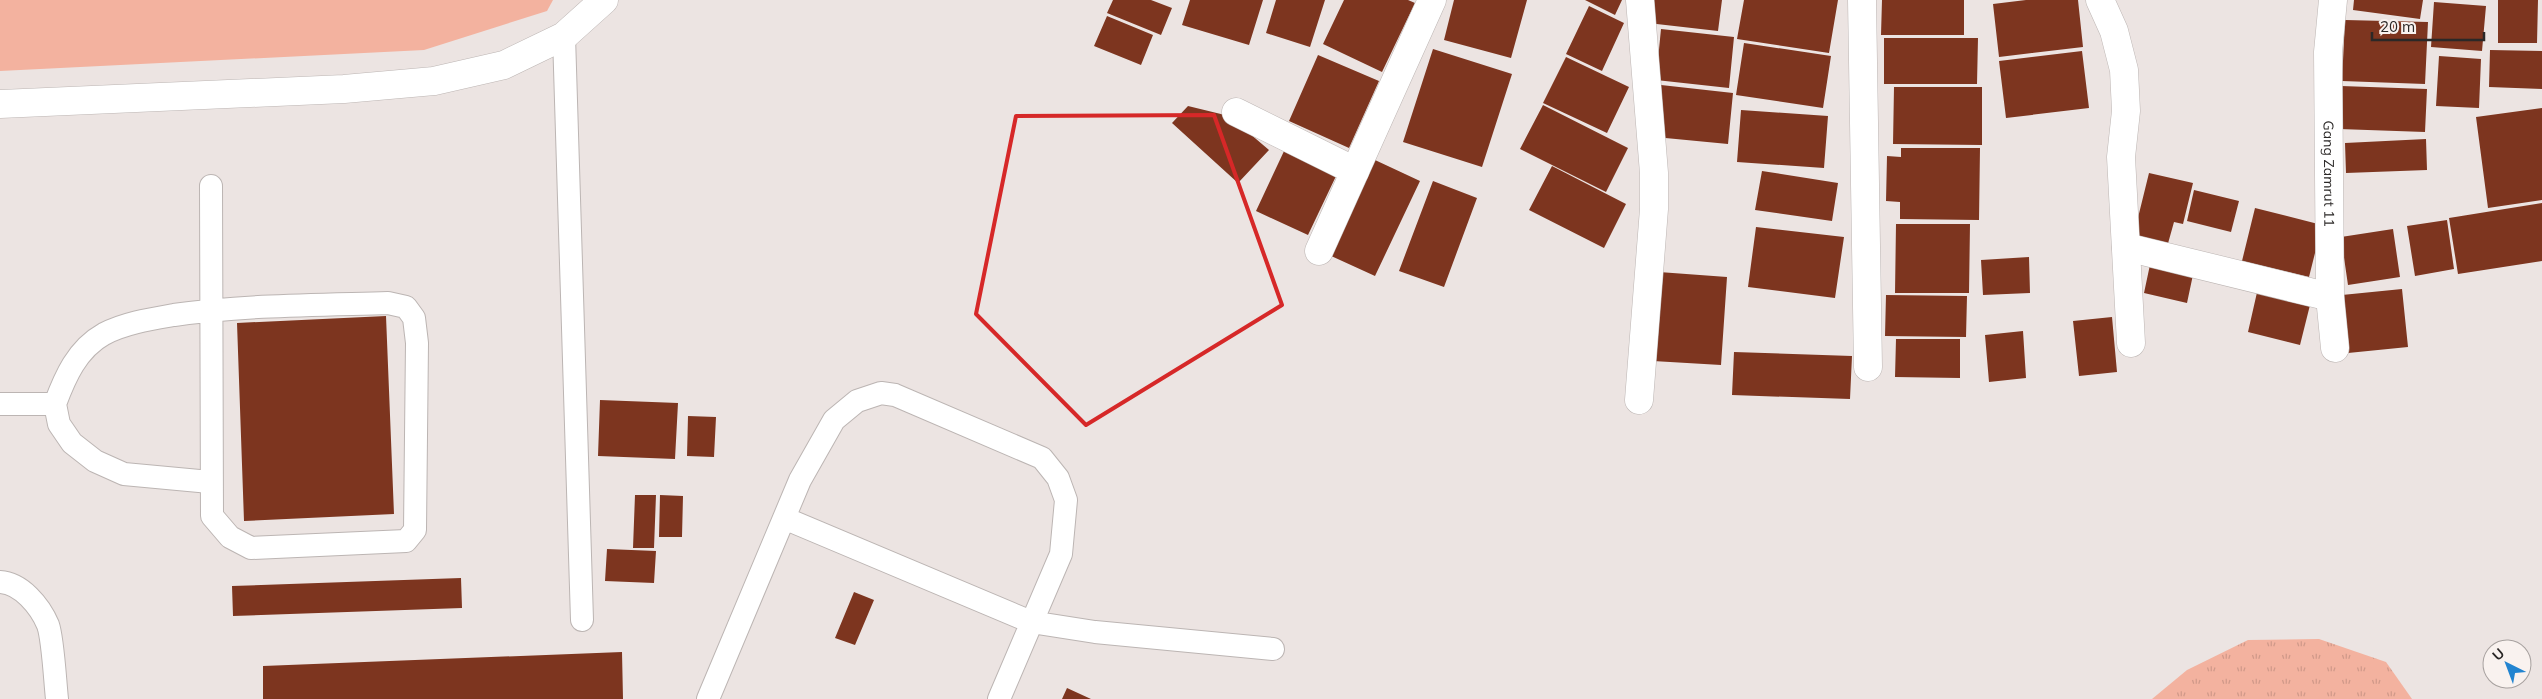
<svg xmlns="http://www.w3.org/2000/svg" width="2542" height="699" viewBox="0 0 2542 699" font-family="Mulish,sans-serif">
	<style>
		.grass { fill: url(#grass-tufts) }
		.green { fill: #f3b29f }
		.building { fill: #7d351f }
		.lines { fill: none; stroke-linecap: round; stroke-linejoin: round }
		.lane-casing { stroke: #bcb5b3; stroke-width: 24 }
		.street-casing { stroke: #bcb5b3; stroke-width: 29 }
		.lane { stroke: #fff; stroke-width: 22 }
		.street { stroke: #fff; stroke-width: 28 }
		.marked { fill: none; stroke: #d62828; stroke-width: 4; stroke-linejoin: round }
		.labels { text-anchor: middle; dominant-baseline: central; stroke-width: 5; stroke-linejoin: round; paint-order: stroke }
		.street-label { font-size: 14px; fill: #2b2827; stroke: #f9f2ef }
	</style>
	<defs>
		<pattern id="grass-tufts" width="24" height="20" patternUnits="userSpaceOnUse" patternTransform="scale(1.25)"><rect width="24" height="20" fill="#f3b29f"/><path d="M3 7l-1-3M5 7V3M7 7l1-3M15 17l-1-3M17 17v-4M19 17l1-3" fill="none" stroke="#d09989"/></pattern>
	</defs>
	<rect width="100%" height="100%" fill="#ece4e2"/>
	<!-- grass -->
	<path class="grass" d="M2319,639L2386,662L2412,699H2152L2187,670L2248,640Z"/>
	<!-- green -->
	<path class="green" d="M0,0H553L547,11L424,50L0,71Z"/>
	<!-- building -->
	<path class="building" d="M1113,0H1151L1172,8L1161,35L1107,13Z
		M1190,0H1263L1249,45L1182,25Z
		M1276,0H1325L1310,47L1266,33Z
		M1344,0H1408L1415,3L1382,72L1323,44Z
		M1454,0H1527L1511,58L1444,40Z
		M1585,0H1622L1615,15Z
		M1651,0H1722L1718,31L1648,23Z
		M1744,0H1838L1829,53L1737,39Z
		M1882,0H1964V35H1881Z
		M2026,0H2078L2083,47L1999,57L1993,4Z
		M2354,0H2423L2420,19L2353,10Z
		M2498,0H2538L2537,43H2498Z
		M2434,2L2486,6L2482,51L2431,47Z
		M1589,6L1624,23L1602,71L1566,54Z
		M1107,16L1153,35L1141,65L1094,46Z
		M2345,20L2428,22L2425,84L2342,81Z
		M1661,29L1734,37L1729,88L1656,80Z
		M1884,38H1978L1977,84H1884Z
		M1744,43L1831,56L1823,108L1736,95Z
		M1433,49L1512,74L1482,167L1403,142Z
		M2490,50L2542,51V89L2489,87Z
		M2082,51L2089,108L2006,118L1999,61Z
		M1318,55L1379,81L1349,148L1289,121Z
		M2439,56L2481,59L2479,108L2436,106Z
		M1566,57L1629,87L1607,133L1543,103Z
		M1661,85L1733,93L1728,144L1655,137Z
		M2341,86L2427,89L2425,132L2339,129Z
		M1894,87H1982V145L1893,144Z
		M1543,105L1628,148L1606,192L1520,149Z
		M1188,106L1229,116L1269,150L1238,183L1172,123Z
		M2542,108V200L2488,208L2476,117Z
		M1741,110L1828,116L1824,168L1737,162Z
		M2426,139L2427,170L2346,173L2345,143Z
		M1901,148H1980L1979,220L1900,219V202L1886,201L1887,156L1901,157Z
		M1285,149L1337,174L1308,235L1256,211Z
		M1375,160L1420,181L1375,276L1329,255Z
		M1552,166L1626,204L1604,248L1529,210Z
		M1762,171L1838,183L1832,221L1755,210Z
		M2149,173L2193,183L2183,224L2174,222L2167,247L2133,238Z
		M1433,181L1477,198L1444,287L1399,271Z
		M2194,190L2239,201L2231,232L2187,221Z
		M2542,203V261L2458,274L2449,218Z
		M2255,208L2322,225L2309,277L2242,261Z
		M2447,220L2454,269L2415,276L2407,226Z
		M1896,224H1970L1969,293H1895Z
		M1756,227L1844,237L1835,298L1748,287Z
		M2393,229L2400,277L2348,285L2341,237Z
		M2029,257L2030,293L1983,295L1981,260Z
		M2151,260L2194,270L2187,303L2144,293Z
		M1659,272L1727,277L1721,365L1653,361Z
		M2258,288L2311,301L2300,345L2248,332Z
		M2402,289L2408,347L2348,353L2342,295Z
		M1886,295L1967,296L1966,337L1885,336Z
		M386,316L394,514L244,521L237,323Z
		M2112,317L2117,372L2079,376L2073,321Z
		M2023,331L2026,378L1989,382L1985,335Z
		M1896,339H1960V378L1895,377Z
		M1734,352L1852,356L1850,399L1732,395Z
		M600,400L678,403L675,459L598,456Z
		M688,416L716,417L714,457L687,456Z
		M635,495H656L654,548H633Z
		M660,495L683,496L682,537H659Z
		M607,549L656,551L654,583L605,581Z
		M461,578L462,608L233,616L232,586Z
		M854,592L874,600L855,645L835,638Z
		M622,652L623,699H263V666Z
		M1067,688L1091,699H1062Z"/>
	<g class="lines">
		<defs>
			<path id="lane" d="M564,36L582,620
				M0,404H55L59,424L72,443L95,461L124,474L210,482
				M55,404C65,377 77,349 104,334C125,323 151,319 174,315C244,305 317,305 388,303L406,307L414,318L417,343L415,530L406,541L251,548L230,537L212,516L211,186
				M784,518L1031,622L1095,632L1273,649
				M0,582C21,583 40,606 48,625C53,639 55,681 57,699
				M708,699L800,480L834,420L857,401L881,393L895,395L1042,458L1058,478L1066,500L1061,554L999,699"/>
			<g id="street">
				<path d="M1862,0L1868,367"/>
				<path d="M2100,0L2114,31L2124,70L2126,111L2121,157L2131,343"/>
				<path id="s1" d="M2333,0L2328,52L2330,297L2335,348"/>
				<path d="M0,104L344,89L434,81L504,65L564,36L604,0"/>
				<path d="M1236,112L1355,171"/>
				<path d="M2126,247L2330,297"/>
				<path d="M1319,251L1432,0"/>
				<path d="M1639,400L1654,209V173L1640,0"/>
			</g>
		</defs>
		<!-- lane casing -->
		<use href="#lane" class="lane-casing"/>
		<!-- street casing -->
		<use href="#street" class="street-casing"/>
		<!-- lane -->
		<use href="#lane" class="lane"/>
		<!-- street -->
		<use href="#street" class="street"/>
	</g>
	<!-- marked area -->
	<path class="marked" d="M1214,115L1282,305L1086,425L976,314L1016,116Z"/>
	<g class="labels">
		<!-- street labels -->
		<g class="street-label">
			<text stroke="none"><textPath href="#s1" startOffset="174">Gang Zamrut 11</textPath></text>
		</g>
	</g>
	<!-- north arrow -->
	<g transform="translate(2507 664) rotate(318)"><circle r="24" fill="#f9f2ef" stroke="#a7a19f"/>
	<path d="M0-4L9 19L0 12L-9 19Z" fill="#2284d0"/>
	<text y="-8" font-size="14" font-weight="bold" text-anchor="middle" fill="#2b2827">U</text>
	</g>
	<!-- scale -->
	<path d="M2372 32v8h112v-8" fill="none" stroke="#2b2827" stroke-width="2.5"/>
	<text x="2380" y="32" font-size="15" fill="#2b2827" stroke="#f9f2ef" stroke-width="4" paint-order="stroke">20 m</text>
</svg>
